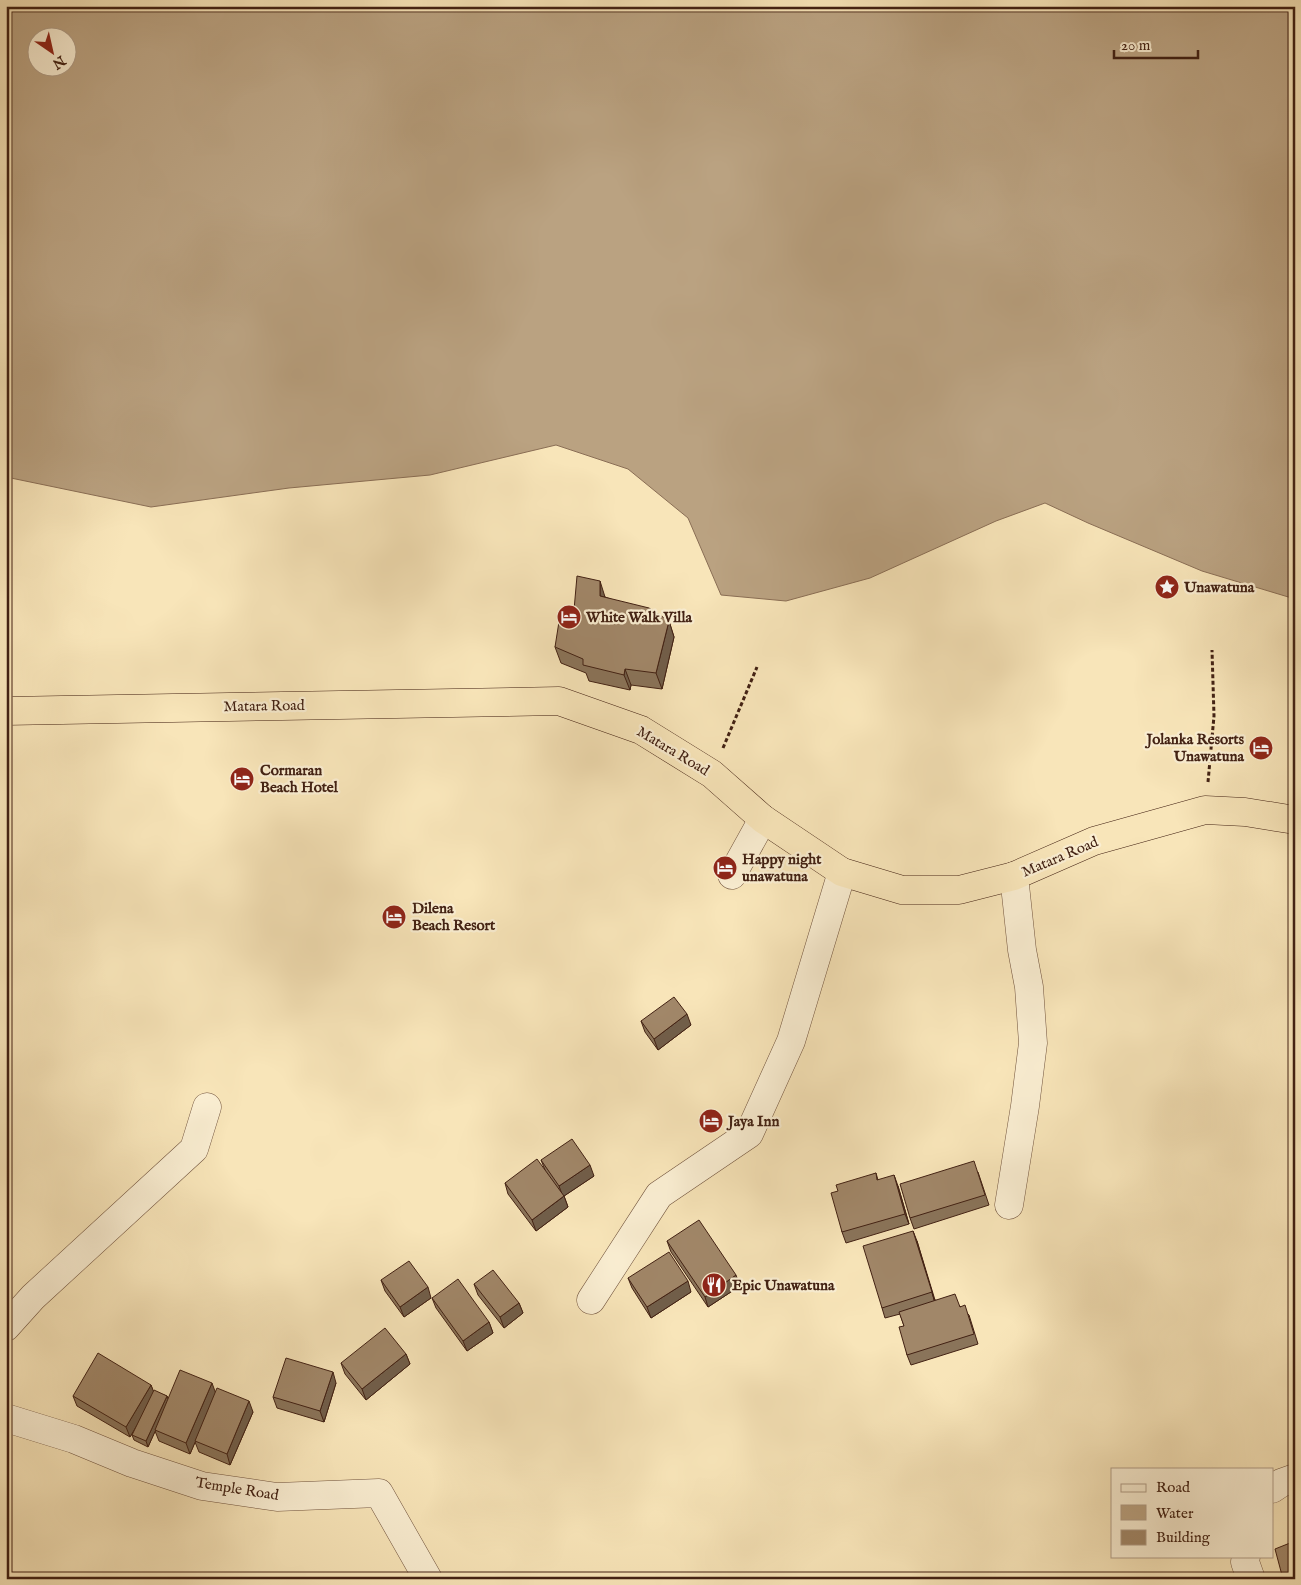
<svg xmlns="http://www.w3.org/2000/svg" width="1301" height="1585" viewBox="0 0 1301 1585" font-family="'IM FELL English',serif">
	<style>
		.water { fill: #baa281; stroke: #8a6e55; fill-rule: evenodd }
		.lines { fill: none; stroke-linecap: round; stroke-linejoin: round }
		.minor-casing { stroke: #70523c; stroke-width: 29 }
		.trunk-casing { stroke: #422113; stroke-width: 29 }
		.path { stroke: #422113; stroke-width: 3; stroke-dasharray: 4 2.5; stroke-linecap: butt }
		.minor { stroke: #faeed2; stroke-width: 28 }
		.trunk { stroke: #f8e5b9; stroke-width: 28 }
		.wall { fill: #8a745a; stroke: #422113 }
		.shaded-wall { fill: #715e4a; stroke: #422113 }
		.building { fill: #a18769; stroke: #422113 }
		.labels { text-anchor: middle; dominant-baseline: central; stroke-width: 4.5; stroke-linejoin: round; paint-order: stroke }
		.poi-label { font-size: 15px; font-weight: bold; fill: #422113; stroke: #faeed2; text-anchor: start }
		.street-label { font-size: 15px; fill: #422113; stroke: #faeed2 }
	</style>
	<rect width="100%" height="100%" fill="#f8e5b9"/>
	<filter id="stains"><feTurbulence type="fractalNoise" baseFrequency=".004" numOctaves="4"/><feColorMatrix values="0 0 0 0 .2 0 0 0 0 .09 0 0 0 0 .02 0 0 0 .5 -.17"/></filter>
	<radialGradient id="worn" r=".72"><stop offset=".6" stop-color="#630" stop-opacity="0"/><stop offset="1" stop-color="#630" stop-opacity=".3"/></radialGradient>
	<!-- water -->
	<path class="water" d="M6,6H1295V599L1202,571L1088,523L1045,503L996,521L870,578L786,601L721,595L688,518L628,469L556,445L430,475L289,488L151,507L6,477ZM38,38H68V68H38Z"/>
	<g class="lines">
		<defs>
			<path id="minor" d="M732,875L763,819
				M1009,1205L1025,1106L1033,1043L1029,987L1022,950L1014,876
				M591,1300L659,1195L749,1134L791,1041L842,872
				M6,1327L33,1297L194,1149L207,1107
				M6,1418L74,1439L132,1463L202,1486L277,1497L379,1493L428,1579
				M1272,1489L1281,1483L1295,1478
				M1246,1556L1245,1562L1251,1579"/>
			<path id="trunk" d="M6,711L559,701L641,730L712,774L763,819L842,872L902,890H959L1014,876L1094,841L1205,810L1245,812L1295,820"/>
		</defs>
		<!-- minor casing -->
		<use href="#minor" class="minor-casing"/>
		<!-- trunk casing -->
		<use href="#trunk" class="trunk-casing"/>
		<!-- path -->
		<path class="path" d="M723,748L757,667
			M1208,782L1214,716L1212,650"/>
		<!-- minor -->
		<use href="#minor" class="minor"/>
		<!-- trunk -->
		<use href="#trunk" class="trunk"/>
	</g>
	<!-- wall -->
	<path class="wall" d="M605,597L669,621L674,637L662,689L631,685L630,690L589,681L586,673L561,663L555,647L574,610Z
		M641,1021L691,1025L658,1050L645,1032Z
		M541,1160L594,1176L564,1196L568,1207L536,1231L508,1194L505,1183L545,1170Z
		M978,1172L989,1205L914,1229L910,1218Z
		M876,1173L878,1180L898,1186L909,1224L846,1243L842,1232L838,1191Z
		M667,1241L740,1286L708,1307L671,1252Z
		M917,1241L935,1300L960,1306L969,1315L978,1344L911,1365L907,1355L904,1326L900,1314L885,1318L882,1308Z
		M628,1278L691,1292L651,1318L632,1288Z
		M381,1280L431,1298L404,1317L385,1291Z
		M474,1284L519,1303L523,1313L504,1328L478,1295Z
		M432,1298L489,1322L493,1333L467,1351L436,1308Z
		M406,1354L410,1364L366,1400L345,1374L341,1363Z
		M336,1383L324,1422L277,1408L273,1397Z
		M151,1385L153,1391L167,1396L168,1399L215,1393L253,1412L230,1465L199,1452L195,1442L190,1454L159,1441L155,1431L148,1447L134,1440L132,1435L138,1424L130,1437L77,1406L73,1396Z"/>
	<!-- shaded-wall -->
	<path class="shaded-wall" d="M600,581L605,597L600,596Z
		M669,621L674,637L662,689L656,673Z
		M625,669L631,685L630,690L624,675Z
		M687,1014L691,1025L658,1050L654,1039Z
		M590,1165L594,1176L564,1196L568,1207L536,1231L532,1220L563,1197L559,1186Z
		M894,1175L898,1186L909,1224L905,1214Z
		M913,1231L917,1241L935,1303L932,1292Z
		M736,1275L740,1286L708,1307L705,1297Z
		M688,1281L691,1292L651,1318L647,1307Z
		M428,1287L431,1298L404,1317L400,1307Z
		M519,1303L523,1313L504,1328L500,1317Z
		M489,1322L493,1333L467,1351L463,1341Z
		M406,1354L410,1364L366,1400L362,1389Z
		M333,1372L336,1383L324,1422L320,1411Z
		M212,1383L216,1394L190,1454L186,1443Z
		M151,1385L155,1395L130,1437L126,1427Z
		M167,1396L169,1401L148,1447L146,1441Z
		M249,1401L253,1412L230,1465L227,1454Z"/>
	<!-- building -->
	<path class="building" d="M577,576L600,581V596L649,608L669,621L656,673L625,669L624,675L583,665V659L555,647L561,609L574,610Z
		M674,997L687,1014L654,1039L641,1021Z
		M572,1139L590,1165L559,1186L541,1160Z
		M537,1159L564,1196L532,1220L505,1183Z
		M974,1161L985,1195L910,1218L900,1184Z
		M876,1173L877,1180L894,1175L905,1214L842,1232L831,1193L838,1191L836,1185Z
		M699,1220L736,1275L705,1297L667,1241Z
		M913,1231L932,1292L882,1308L863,1246Z
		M669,1252L688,1281L647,1307L628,1278Z
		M409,1261L428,1287L400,1307L381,1280Z
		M493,1270L519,1303L500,1317L474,1284Z
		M458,1279L489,1322L463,1341L432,1298Z
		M955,1294L960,1307L965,1305L974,1334L907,1355L899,1327L904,1326L899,1312Z
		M385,1328L406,1354L362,1389L341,1363Z
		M98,1353L151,1385L126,1427L73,1396Z
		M286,1358L333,1372L320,1411L273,1397Z
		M180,1370L212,1383L186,1443L155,1430Z
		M217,1388L249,1401L227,1454L195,1441Z
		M154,1390L167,1396L146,1441L132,1435Z
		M1295,1541V1579H1283L1275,1549Z"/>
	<!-- icons -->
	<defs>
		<symbol id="sight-disc" viewBox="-11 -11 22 22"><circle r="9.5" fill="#8f2418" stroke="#faeed2"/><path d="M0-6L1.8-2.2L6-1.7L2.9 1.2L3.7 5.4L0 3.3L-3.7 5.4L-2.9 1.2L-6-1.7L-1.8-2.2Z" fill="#fff"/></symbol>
		<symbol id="hotel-disc" viewBox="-11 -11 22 22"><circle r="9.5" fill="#8f2418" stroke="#faeed2"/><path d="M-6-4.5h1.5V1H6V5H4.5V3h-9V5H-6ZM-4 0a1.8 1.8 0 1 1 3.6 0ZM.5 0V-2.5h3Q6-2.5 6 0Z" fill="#fff"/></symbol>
		<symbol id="restaurant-disc" viewBox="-11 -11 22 22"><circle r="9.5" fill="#8f2418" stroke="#faeed2"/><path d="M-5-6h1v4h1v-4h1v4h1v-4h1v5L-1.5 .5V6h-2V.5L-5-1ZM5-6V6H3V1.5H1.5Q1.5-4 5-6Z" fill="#fff"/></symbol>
	</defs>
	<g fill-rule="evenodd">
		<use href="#sight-disc" x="1153" y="573" width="28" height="28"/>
		<use href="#hotel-disc" x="555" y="603" width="28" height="28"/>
		<use href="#hotel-disc" x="1247" y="734" width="28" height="28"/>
		<use href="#hotel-disc" x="228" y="765" width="28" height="28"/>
		<use href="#hotel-disc" x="711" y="854" width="28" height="28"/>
		<use href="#hotel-disc" x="380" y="903" width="28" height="28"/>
		<use href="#hotel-disc" x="697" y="1107" width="28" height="28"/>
		<use href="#restaurant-disc" x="700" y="1271" width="28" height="28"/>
	</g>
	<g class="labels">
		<!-- poi labels -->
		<g class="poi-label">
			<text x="1184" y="587">Unawatuna</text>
			<text x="586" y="617">White Walk Villa</text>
			<text x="1244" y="739" text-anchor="end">Jolanka Resorts<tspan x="1244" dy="17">Unawatuna</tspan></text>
			<text x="260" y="770">Cormaran<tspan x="260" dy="17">Beach Hotel</tspan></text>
			<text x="742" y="859">Happy night<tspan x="742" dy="17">unawatuna</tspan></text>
			<text x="412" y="908">Dilena<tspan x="412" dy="17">Beach Resort</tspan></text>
			<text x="728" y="1121">Jaya Inn</text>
			<text x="732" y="1285">Epic Unawatuna</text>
		</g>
		<!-- street labels -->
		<g class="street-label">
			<text transform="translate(264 706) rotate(-1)">Matara Road</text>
			<text transform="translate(673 751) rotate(31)">Matara Road</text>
			<text transform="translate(1060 857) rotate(-23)">Matara Road</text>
			<text transform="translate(237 1489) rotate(9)">Temple Road</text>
		</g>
	</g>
	<!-- margin -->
	<rect width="1301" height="1585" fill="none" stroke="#f8e5b9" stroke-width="25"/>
	<rect x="8" y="8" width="1286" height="1570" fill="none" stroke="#422113" stroke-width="2.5"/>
	<rect x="12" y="12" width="1276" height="1560" fill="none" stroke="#422113"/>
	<!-- legend -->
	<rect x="1111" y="1468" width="162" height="90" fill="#faeed2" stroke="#b09c86"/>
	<rect x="1121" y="1484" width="25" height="8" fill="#faeed2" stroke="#b09c86"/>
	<text x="1156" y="1492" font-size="15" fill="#422113">Road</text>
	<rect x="1121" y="1505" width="25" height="15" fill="#baa281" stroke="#b09c86"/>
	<text x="1156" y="1518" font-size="15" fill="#422113">Water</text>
	<rect x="1121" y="1530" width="25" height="15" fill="#a18769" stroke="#b09c86"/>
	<text x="1156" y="1542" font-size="15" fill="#422113">Building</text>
	<!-- north arrow -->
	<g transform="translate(52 52) rotate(146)"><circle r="24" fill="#faeed2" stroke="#b09c86"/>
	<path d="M0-4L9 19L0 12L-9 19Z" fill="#8f2418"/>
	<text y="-8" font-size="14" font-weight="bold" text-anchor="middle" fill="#422113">N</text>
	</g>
	<!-- scale -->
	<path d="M1114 50v8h84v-8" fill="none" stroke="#422113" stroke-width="2.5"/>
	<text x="1121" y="50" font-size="15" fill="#422113" stroke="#faeed2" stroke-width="4" paint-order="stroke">20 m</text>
	<rect width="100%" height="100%" filter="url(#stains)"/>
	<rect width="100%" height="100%" fill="url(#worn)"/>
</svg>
